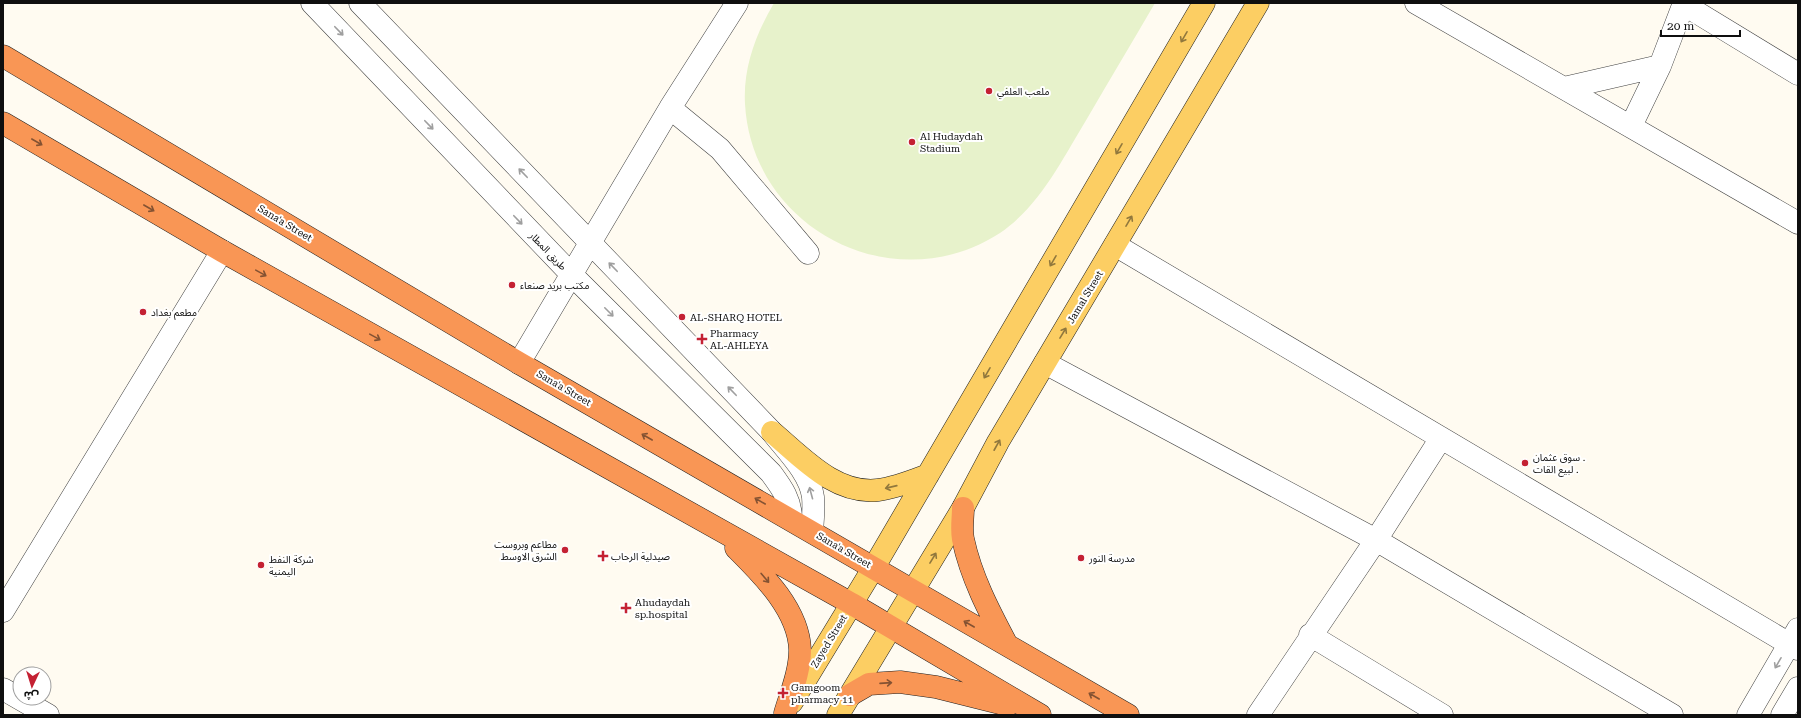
<svg xmlns="http://www.w3.org/2000/svg" width="1801" height="718" viewBox="0 0 1801 718" font-family="'Roboto Serif','Noto Sans Arabic',serif">
	<style>
		.pitch { fill: #e7f2cb }
		.lines { fill: none; stroke-linecap: round; stroke-linejoin: round }
		.minor-casing { stroke: #424242; stroke-width: 23 }
		.major-casing { stroke: #202020; stroke-width: 23 }
		.highway-casing { stroke: #202020; stroke-width: 23 }
		.minor { stroke: #fff; stroke-width: 22 }
		.major { stroke: #fcce63; stroke-width: 22 }
		.highway { stroke: #f99655; stroke-width: 22 }
		.oneway { stroke: #9f9f9f }
		.oneway2 { stroke: #91783d }
		.oneway3 { stroke: #845232 }
		.poi-dot { fill: #c42133; stroke: #fff; stroke-width: 1.5 }
		.labels { text-anchor: middle; dominant-baseline: central; stroke-width: 4; stroke-linejoin: round; paint-order: stroke }
		.poi-label { font-size: 10px; fill: #0f0f0f; stroke: #fff; text-anchor: start }
		.street-label { font-size: 10px; fill: #0f0f0f; stroke: #fff }
	</style>
	<rect width="100%" height="100%" fill="#fffbf1"/>
	<!-- pitch -->
	<path class="pitch" d="M774,3H1155C1133,41 1110,79 1088,117C1063,158 1040,206 1000,233C894,302 752,229 745,104C743,67 756,34 774,3Z"/>
	<g class="lines">
		<defs>
			<path id="minor" d="M312,3L572,275L771,473C782,488 791,500 791,519
				M360,3L772,432C786,450 810,473 813,497C814,508 813,520 812,531
				M1416,3L1798,223
				M1683,4L1798,74
				M1564,88L1660,66L1684,3
				M670,108L720,149L808,253
				M1631,126L1660,66
				M1115,245L1798,649
				M519,363L670,108L737,3
				M1045,363L1376,540L1672,715
				M3,611L222,251
				M1310,635L1442,715
				M3,689L48,715
				M1258,715L1376,540L1441,438
				M1748,715L1798,629
				M1782,715L1798,688"/>
			<path id="major" d="M772,432C802,457 835,495 878,490C895,488 912,481 928,475
				M792,702L874,567L1204,3
				M838,715L963,508L998,442L1258,3"/>
			<path id="highway" d="M3,56L519,363L1128,715
				M3,123L222,251L852,604L1040,715
				M963,508C963,518 961,529 963,539C971,577 989,611 1007,645
				M736,548C762,574 799,610 800,650C800,671 791,693 785,713
				M850,695L869,684L900,682L936,687L1008,705"/>
		</defs>
		<!-- minor casing -->
		<use href="#minor" class="minor-casing"/>
		<!-- major casing -->
		<use href="#major" class="major-casing"/>
		<!-- highway casing -->
		<use href="#highway" class="highway-casing"/>
		<!-- minor -->
		<use href="#minor" class="minor"/>
		<!-- major -->
		<use href="#major" class="major"/>
		<!-- highway -->
		<use href="#highway" class="highway"/>
	</g>
	<!-- one-way arrows -->
	<defs><path id="oneway-shaft" d="M-6 0H5M1.5-3L5.5 0L1.5 3" fill="none" stroke-width="1.6" stroke-linecap="round" stroke-linejoin="round"/></defs>
	<g class="oneway">
		<use href="#oneway-shaft" transform="translate(339 31) rotate(46)"/>
		<use href="#oneway-shaft" transform="translate(429 125) rotate(46)"/>
		<use href="#oneway-shaft" transform="translate(523 173) rotate(-134)"/>
		<use href="#oneway-shaft" transform="translate(518 220) rotate(46)"/>
		<use href="#oneway-shaft" transform="translate(613 267) rotate(-134)"/>
		<use href="#oneway-shaft" transform="translate(609 312) rotate(45)"/>
		<use href="#oneway-shaft" transform="translate(732 391) rotate(-134)"/>
		<use href="#oneway-shaft" transform="translate(811 493) rotate(-105)"/>
		<use href="#oneway-shaft" transform="translate(1778 663) rotate(120)"/>
	</g>
	<g class="oneway2">
		<use href="#oneway-shaft" transform="translate(1184 37) rotate(120)"/>
		<use href="#oneway-shaft" transform="translate(1119 149) rotate(120)"/>
		<use href="#oneway-shaft" transform="translate(1129 221) rotate(-60)"/>
		<use href="#oneway-shaft" transform="translate(1053 261) rotate(120)"/>
		<use href="#oneway-shaft" transform="translate(1063 333) rotate(-59)"/>
		<use href="#oneway-shaft" transform="translate(987 373) rotate(120)"/>
		<use href="#oneway-shaft" transform="translate(997 445) rotate(-61)"/>
		<use href="#oneway-shaft" transform="translate(891 487) rotate(167)"/>
		<use href="#oneway-shaft" transform="translate(933 558) rotate(-59)"/>
	</g>
	<g class="oneway3">
		<use href="#oneway-shaft" transform="translate(37 142) rotate(30)"/>
		<use href="#oneway-shaft" transform="translate(149 208) rotate(30)"/>
		<use href="#oneway-shaft" transform="translate(261 273) rotate(29)"/>
		<use href="#oneway-shaft" transform="translate(375 337) rotate(29)"/>
		<use href="#oneway-shaft" transform="translate(647 437) rotate(-150)"/>
		<use href="#oneway-shaft" transform="translate(760 501) rotate(-150)"/>
		<use href="#oneway-shaft" transform="translate(765 578) rotate(50)"/>
		<use href="#oneway-shaft" transform="translate(969 624) rotate(-150)"/>
		<use href="#oneway-shaft" transform="translate(886 683) rotate(-4)"/>
		<use href="#oneway-shaft" transform="translate(1094 696) rotate(-150)"/>
	</g>
	<!-- markers -->
	<g class="poi-dot">
		<circle cx="989" cy="91" r="4"/>
		<circle cx="912" cy="142" r="4"/>
		<circle cx="512" cy="285" r="4"/>
		<circle cx="143" cy="312" r="4"/>
		<circle cx="682" cy="317" r="4"/>
		<path d="M700 333h4v4h4v4h-4v4h-4v-4h-4v-4h4z"/>
		<circle cx="1525" cy="463" r="4"/>
		<circle cx="565" cy="550" r="4"/>
		<path d="M601 550h4v4h4v4h-4v4h-4v-4h-4v-4h4z"/>
		<circle cx="1081" cy="558" r="4"/>
		<circle cx="261" cy="565" r="4"/>
		<path d="M624 602h4v4h4v4h-4v4h-4v-4h-4v-4h4z"/>
		<path d="M781 687h4v4h4v4h-4v4h-4v-4h-4v-4h4z"/>
	</g>
	<g class="labels">
		<!-- poi labels -->
		<g class="poi-label">
			<text x="997" y="91">ملعب العلفي</text>
			<text x="920" y="136">Al Hudaydah<tspan x="920" dy="12">Stadium</tspan></text>
			<text x="520" y="285">مكتب بريد صنعاء</text>
			<text x="151" y="312">مطعم بغداد</text>
			<text x="690" y="317">AL-SHARQ HOTEL</text>
			<text x="710" y="333">Pharmacy<tspan x="710" dy="12">AL-AHLEYA</tspan></text>
			<text x="1533" y="457">سوق عثمان .<tspan x="1533" dy="12">لبيع القات .</tspan></text>
			<text x="557" y="544" text-anchor="end">مطاعم وبروست<tspan x="557" dy="12">الشرق الاوسط</tspan></text>
			<text x="611" y="556">صيدلية الرحاب</text>
			<text x="1089" y="558">مدرسة النور</text>
			<text x="269" y="559">شركة النفط<tspan x="269" dy="12">اليمنية</tspan></text>
			<text x="635" y="602">Ahudaydah<tspan x="635" dy="12">sp.hospital</tspan></text>
			<text x="791" y="687">Gamgoom<tspan x="791" dy="12">pharmacy 11</tspan></text>
		</g>
		<!-- street labels -->
		<g class="street-label">
			<text transform="translate(285 223) rotate(31)">Sana'a Street</text>
			<text transform="translate(548 251) rotate(46)">طريق المطار</text>
			<text transform="translate(1085 297) rotate(-59)">Jamal Street</text>
			<text transform="translate(564 388) rotate(30)">Sana'a Street</text>
			<text transform="translate(844 550) rotate(30)">Sana'a Street</text>
			<text transform="translate(829 641) rotate(-59)">Zayed Street</text>
		</g>
	</g>
	<!-- border -->
	<rect width="1801" height="718" fill="none" stroke="#0f0f0f" stroke-width="8"/>
	<!-- north arrow -->
	<g transform="translate(32 686) rotate(184)"><circle r="19" fill="#ffffff" stroke="#9f9f9f"/>
	<path d="M0-3L7 15L0 10L-7 15Z" fill="#c42133"/>
	<text y="-6" font-size="11" font-weight="bold" text-anchor="middle" fill="#0f0f0f">ش</text>
	</g>
	<!-- scale -->
	<path d="M1661 30v6h79v-6" fill="none" stroke="#0f0f0f" stroke-width="2"/>
	<text x="1667" y="30" font-size="12" fill="#0f0f0f" stroke="#ffffff" stroke-width="3" paint-order="stroke">20 m</text>
</svg>
